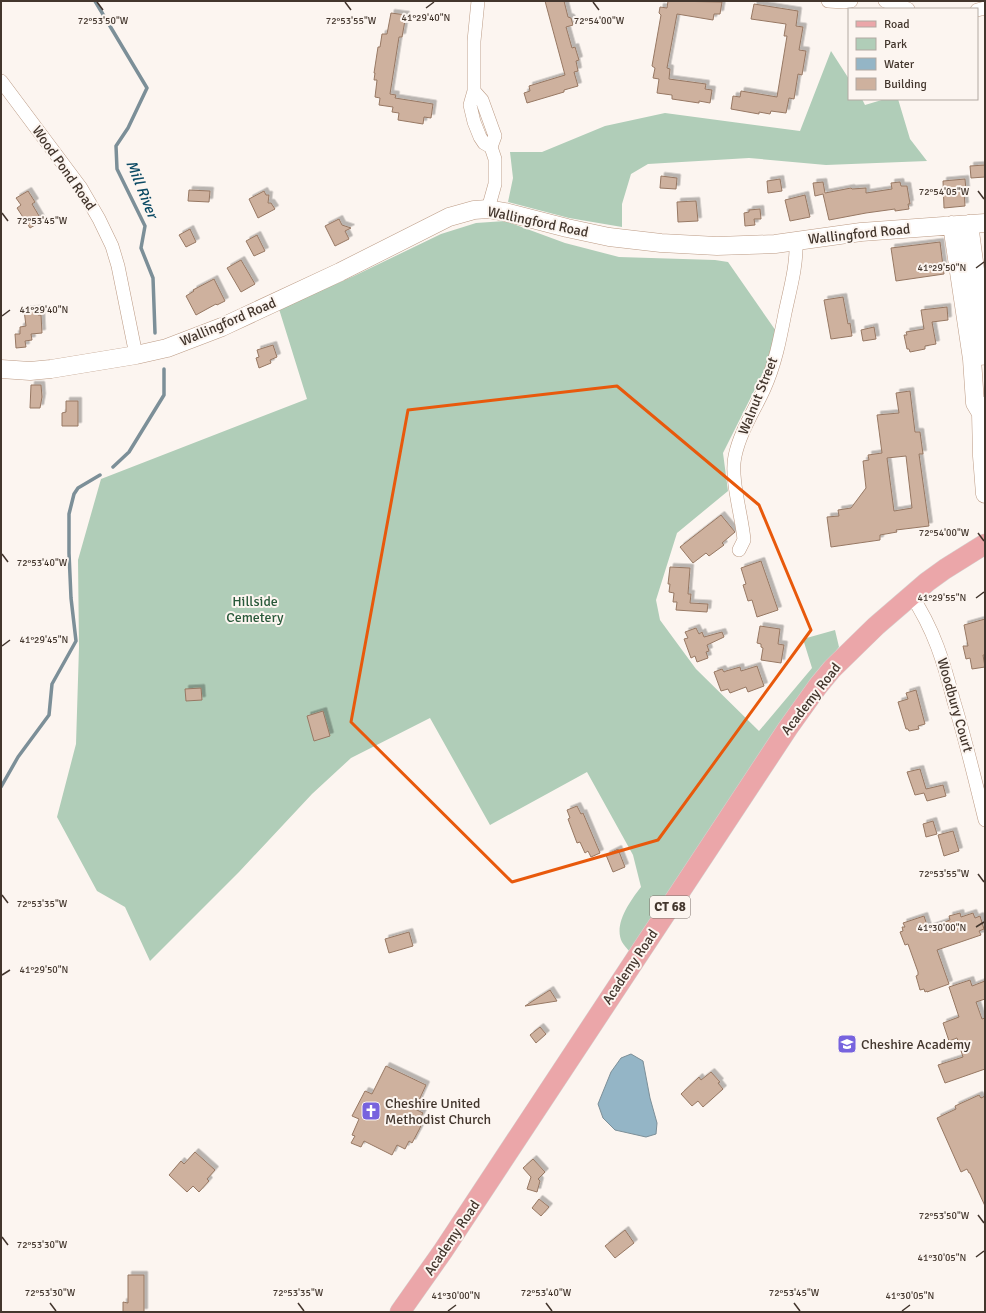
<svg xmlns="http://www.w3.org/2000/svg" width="986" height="1313" viewBox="0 0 986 1313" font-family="Signika,sans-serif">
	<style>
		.green { fill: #b0cdb8 }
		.water { fill: #94b5c6; stroke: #7c8f98 }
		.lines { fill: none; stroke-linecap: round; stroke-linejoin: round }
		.stream { stroke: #7c8f98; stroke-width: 3.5 }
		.building { fill: #ceb19e; stroke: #977863; fill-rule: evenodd; filter: url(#shadow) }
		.street-casing { stroke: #bc9b85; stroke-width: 14 }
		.secondary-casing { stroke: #bc9b85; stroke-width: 19 }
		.primary-casing { stroke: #d6d3d1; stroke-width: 21 }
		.street { stroke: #fff; stroke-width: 13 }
		.secondary { stroke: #fff; stroke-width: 18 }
		.primary { stroke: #eba6a9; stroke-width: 20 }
		.marked { fill: none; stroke: #e8590c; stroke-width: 3; stroke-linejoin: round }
		.ticks { fill: none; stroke: #43362d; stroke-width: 1.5 }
		.labels { text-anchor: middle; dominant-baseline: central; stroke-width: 4; stroke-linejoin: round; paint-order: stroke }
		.shield { fill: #fcf5f0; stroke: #7a6f68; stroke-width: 1 }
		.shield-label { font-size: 13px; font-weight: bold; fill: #43362d }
		.street-label { font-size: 14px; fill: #43362d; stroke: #fcf5f0 }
		.park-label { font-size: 14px; fill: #29593a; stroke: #fcf5f0 }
		.poi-label { font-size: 14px; fill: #43362d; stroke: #fcf5f0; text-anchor: start }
		.water-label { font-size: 15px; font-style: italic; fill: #0b4a64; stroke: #fcf5f0 }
		.ticks-label { font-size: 10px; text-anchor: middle; fill: #43362d; stroke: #fcf5f0; stroke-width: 4; stroke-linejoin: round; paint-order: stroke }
	</style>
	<defs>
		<filter id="shadow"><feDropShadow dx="3.5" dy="-3.5" stdDeviation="0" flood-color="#0004"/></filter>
	</defs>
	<rect width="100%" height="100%" fill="#fcf5f0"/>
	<!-- green -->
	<path class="green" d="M831,51L849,79V99H862L865,105L885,99H898L910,139L927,161L826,165L749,158L648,164L631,174L622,204V227L569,218L508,202L513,178L510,152H542L605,126L665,113L800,131Z
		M505,221L565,243L619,257L715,260L728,262L776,331L766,367L723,453L728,491L677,533L656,600L660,620L696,669L759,731L812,668L803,639L835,630L839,647L812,681L630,952C627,949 624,945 622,942C613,924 631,900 641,887L633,855L587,772L490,825L430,718L351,758L312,794L239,872L150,961L125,907L97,891L57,817L76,744L79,647L78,560L101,479L307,399L279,309L354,276L441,234L476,223Z"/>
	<!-- water -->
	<path class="water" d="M631,1054L643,1061L650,1098L657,1123L656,1134L646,1137L615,1130L603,1118L598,1104L611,1072L621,1058Z"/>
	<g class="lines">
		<!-- stream -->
		<path class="stream" d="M95,1L147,88L128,128L116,146L117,169L145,226L141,248L153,278L155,333
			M113,467L129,452L164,395V369
			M1,787L18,757L49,715L52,684L76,641L71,598L69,553V514L74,494L78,488L100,475"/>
	</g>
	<!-- building -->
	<path class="building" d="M545,1H564L568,17L571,18L573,25L566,27L572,48L575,47L579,60L576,61L578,71L574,72L578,86L564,90V92L527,103L524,93L530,91L529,86L565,75Z
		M668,1L722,2L720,14H714L713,20L677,14L667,68L670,69L669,79L706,84L705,89L712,90L710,103L699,101V103L672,99V95L657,93L659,79L653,78L655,68L652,66L661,15L659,13L660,7L667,8Z
		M754,4L798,11L796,26L803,27L799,50L806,51L802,75L798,74L794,99L789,98L786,113L771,111L770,114L759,112V114L731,109L733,96L740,97L741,91L777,97L787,36H784L786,24L751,19Z
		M391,13L406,15L402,37H399L390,94L396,95L395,98L433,104L431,118L424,117L423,124L398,120L399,113L392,112L393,107L379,105L380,98L375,97L377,80H374L375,73H374L378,47H380L382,34H387Z
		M985,165V177L971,178L970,166Z
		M661,176L677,178L676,189L660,188Z
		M780,179L782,191L768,193L767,181Z
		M965,179L966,190L964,191L965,206L944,208L943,181Z
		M823,182L825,193L851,188L852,189L866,188V193L892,189L891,183L900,182L901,186H907L910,204H908L909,209L895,211V209L866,213L829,220L823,194L815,196L813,183Z
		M189,190L210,191L209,202L188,201Z
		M28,191L35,202L32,204L42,221L30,228L17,208L21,205L16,198Z
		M264,191L266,195H269L268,203H271L275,209L258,218L249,199Z
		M805,195L810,217L790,221L785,200Z
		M696,201L698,221L678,222L677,202Z
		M760,209L761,219H754L755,225L745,226L744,213L749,212V210Z
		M339,219L342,225L351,228L345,231L349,239L335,246L325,226Z
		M190,229L196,242L186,247L179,235Z
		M257,235L265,251L254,256L246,241Z
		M940,242L944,274L896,281L891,248Z
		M241,260L255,284L241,292L227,268Z
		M214,279L225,301L217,305L216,304L196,315L186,296L194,291L193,290Z
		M843,297L848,324L850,323L852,336L831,339L824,300Z
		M947,307L948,320L932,322L936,344L925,346V349L910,352L909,349H907L904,335H907L906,332L924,329L921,310Z
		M38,309V315H41L42,333L31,334L32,340L25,341L26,347L16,348L15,334H20V327L26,326L24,310Z
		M874,327L876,339L863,341L861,330Z
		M273,345L277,357L270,360L271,363L259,368L256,358L259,357L257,350Z
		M31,385H41L42,397L40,408H30Z
		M910,391L915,432H920L923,454H919L929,526L896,530L897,532L880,535V540L831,547L827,517L839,516L838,510L851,508L866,488L863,461L869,460L868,455L882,453L877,415L899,413L896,393ZM906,456L912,508L894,511L887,458Z
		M66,401H78V426H62V413L66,412Z
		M721,515L735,532L722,543L724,545L709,556L706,553L693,563L680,547Z
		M761,561L778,610L757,617L752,600L748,601L743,585L746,584L741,568Z
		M670,567L690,568L688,594H691L690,603L708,604L707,612L676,610L677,602H673L674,593L669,592L670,584H668Z
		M985,619V655H983L985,667L972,669L970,658L966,659L963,646H968L964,625Z
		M760,626L780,629L778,644L784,645L781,663L761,660L763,648L761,647V644L757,643Z
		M696,628L699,634L702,632L704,637L722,632L724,637L707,645L709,651L706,652L708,658L697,662L695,656L691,658L684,639L688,638L685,632Z
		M757,666L764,686L748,692L746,687L730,693L728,689L721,691L714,672L722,669L724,672L726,671L740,667L741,671Z
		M201,688L202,700L186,701L185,689Z
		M916,690L925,724L918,726L919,729L909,731L908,729H906L898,702L908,699L906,693Z
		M323,711L330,736L314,741L307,716Z
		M920,769L926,789L943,785L946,796L927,801L924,793L915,795L907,772Z
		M577,806L581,814L583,813L600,853L591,857L588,851L585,853L580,842L577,843L568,819L570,818L567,810Z
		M933,821L937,834L926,837L923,824Z
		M953,831L959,851L944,856L938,835Z
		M618,849L625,867L613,872L606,855Z
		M960,913L961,917L973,913L975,918L980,916L984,929L979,931L981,935L937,950L949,984L927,992V991L925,992L924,989L920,990L916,976L918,975V972L908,944L905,945L900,932L903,931L902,927H905L903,923L924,916L928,928L950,920L949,916Z
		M409,932L413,946L389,953L385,939Z
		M970,980L972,986L985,981V999L976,1002L982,1019L985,1018V1069L945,1083L938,1065L963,1057L957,1038L949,1041L943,1023L959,1017L949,987Z
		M550,990L557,1001L525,1006Z
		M540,1027L546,1034L536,1043L530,1035Z
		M386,1066L426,1085L415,1109L423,1113L419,1120L422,1122L420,1128L412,1143L409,1141L405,1149L397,1145L392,1155L364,1141L361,1147L351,1143L355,1136L352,1135L359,1119L352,1116L365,1091L372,1094Z
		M711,1072L720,1082L718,1083L723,1089L703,1107L698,1101L692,1106L681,1094L699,1077L701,1080Z
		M979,1095L981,1098L985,1096V1206L970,1173H969L967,1169L961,1172L937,1118L956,1109L955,1106Z
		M195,1152L215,1170L207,1179L209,1181L199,1192L193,1186L187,1192L169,1175L181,1161L184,1164Z
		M533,1159L545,1172L538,1179L540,1181L537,1192L527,1189L531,1177L523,1168Z
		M539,1199L549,1207L541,1216L532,1208Z
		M625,1230L634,1243L615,1258L605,1246Z
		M128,1275H144V1312H123V1302L128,1303Z"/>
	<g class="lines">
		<defs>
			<path id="street" d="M828,1L844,2L851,1
				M885,1L908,9
				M977,10L985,8
				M1,81L81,188L99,219L112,246L118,266L136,355
				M474,91V41L478,1
				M488,209L495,184V159L491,147L495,136L482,100L474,91L470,105L474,122L480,137L484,143L491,147
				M972,359L985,358
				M739,550L744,540C742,516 730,478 735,456C740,432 754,411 764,389C775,365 780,339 785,313C790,289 797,266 796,241
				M911,595C934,629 944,663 954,702C966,741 975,780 985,820"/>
			<path id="secondary" d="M969,224L985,345
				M952,225L972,359L975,403L981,413
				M1,369L30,371L51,369L136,355L167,348L222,327L340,272L449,217L474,210L488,209L505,212L567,228L609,237L661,243L717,246L775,244L861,232L985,223
				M985,406L981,413L982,456L985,494"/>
			<path id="primary" d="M400,1312L443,1251L788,728L818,686L832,669L876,626L927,582L945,569L985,544"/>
		</defs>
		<!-- street casing -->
		<use href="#street" class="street-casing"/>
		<!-- secondary casing -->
		<use href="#secondary" class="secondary-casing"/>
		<!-- primary casing -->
		<use href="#primary" class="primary-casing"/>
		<!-- street -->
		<use href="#street" class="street"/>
		<!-- secondary -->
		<use href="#secondary" class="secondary"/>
		<!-- primary -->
		<use href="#primary" class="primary"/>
	</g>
	<!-- marked area -->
	<path class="marked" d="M617,386L759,505L811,630L658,840L512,882L351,722L408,410Z"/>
	<!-- ticks -->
	<path class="ticks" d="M97,2L103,10M345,2L351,10M593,2L599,10M426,8L434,2M978,191L984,199M2,213L8,221M976,268L984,262M2,316L10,310M978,533L984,541M2,554L8,562M976,598L984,592M2,646L10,640M978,874L984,882M2,895L8,903M976,927L984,922M2,975L10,970M978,1215L984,1223M2,1237L8,1245M976,1257L984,1251M50,1303L56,1311M298,1303L304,1311M546,1303L552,1311M794,1303L800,1311M448,1311L456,1305M902,1311L910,1305"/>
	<!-- icons -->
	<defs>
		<symbol id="school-square" viewBox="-11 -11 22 22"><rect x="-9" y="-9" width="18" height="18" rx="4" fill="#7763de" stroke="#fcf5f0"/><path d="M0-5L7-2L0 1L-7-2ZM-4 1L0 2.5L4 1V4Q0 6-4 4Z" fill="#fff"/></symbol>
		<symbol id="church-square" viewBox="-11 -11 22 22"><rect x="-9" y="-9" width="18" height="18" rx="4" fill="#7763de" stroke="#fcf5f0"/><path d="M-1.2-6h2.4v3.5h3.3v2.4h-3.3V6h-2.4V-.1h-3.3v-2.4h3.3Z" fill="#fff"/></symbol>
	</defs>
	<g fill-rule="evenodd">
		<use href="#school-square" x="836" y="1033" width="22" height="22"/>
		<use href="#church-square" x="360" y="1100" width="22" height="22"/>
	</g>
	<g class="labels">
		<!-- shield labels -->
		<rect class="shield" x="650" y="896" width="40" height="22" rx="3"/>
		<g class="shield-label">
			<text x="670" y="907">CT 68</text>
		</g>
		<!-- street labels -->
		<g class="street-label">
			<text transform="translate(64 168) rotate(55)">Wood Pond Road</text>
			<text transform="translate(538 222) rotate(12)">Wallingford Road</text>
			<text transform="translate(859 234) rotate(-6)">Wallingford Road</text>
			<text transform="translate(228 322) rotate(-23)">Wallingford Road</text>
			<text transform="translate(758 396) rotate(-68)">Walnut Street</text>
			<text transform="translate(811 699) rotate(-52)">Academy Road</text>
			<text transform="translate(955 705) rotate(74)">Woodbury Court</text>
			<text transform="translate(630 967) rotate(-56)">Academy Road</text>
			<text transform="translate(452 1238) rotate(-56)">Academy Road</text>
		</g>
		<!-- park labels -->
		<g class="park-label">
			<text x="255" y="601">Hillside<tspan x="255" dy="16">Cemetery</tspan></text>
		</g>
		<!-- poi labels -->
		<g class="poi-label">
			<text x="861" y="1044">Cheshire Academy</text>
			<text x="385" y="1103">Cheshire United<tspan x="385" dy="16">Methodist Church</tspan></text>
		</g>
		<!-- water labels -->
		<g class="water-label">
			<text transform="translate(142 189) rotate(68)">Mill River</text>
		</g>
	</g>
	<g class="ticks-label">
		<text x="426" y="21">41°29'40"N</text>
		<text x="103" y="24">72°53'50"W</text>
		<text x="351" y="24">72°53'55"W</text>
		<text x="599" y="24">72°54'00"W</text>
		<text x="944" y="195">72°54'05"W</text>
		<text x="42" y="224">72°53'45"W</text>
		<text x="942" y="271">41°29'50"N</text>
		<text x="44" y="313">41°29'40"N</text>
		<text x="944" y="536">72°54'00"W</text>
		<text x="42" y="566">72°53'40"W</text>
		<text x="942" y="601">41°29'55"N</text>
		<text x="44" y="643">41°29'45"N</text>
		<text x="944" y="877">72°53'55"W</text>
		<text x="42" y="907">72°53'35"W</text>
		<text x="942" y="931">41°30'00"N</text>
		<text x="44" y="973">41°29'50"N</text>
		<text x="944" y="1219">72°53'50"W</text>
		<text x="42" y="1248">72°53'30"W</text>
		<text x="942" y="1261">41°30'05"N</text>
		<text x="50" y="1296">72°53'30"W</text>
		<text x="298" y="1296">72°53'35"W</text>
		<text x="546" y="1296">72°53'40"W</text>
		<text x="794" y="1296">72°53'45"W</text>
		<text x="456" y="1299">41°30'00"N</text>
		<text x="910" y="1299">41°30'05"N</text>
	</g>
	<!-- border -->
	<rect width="986" height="1313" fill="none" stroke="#43362d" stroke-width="4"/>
	<!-- legend -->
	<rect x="848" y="8" width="130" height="92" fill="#fcf5f0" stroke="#b2a9a2"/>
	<rect x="856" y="21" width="20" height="6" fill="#eba6a9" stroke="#b2a9a2"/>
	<text x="884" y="28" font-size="12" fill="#43362d">Road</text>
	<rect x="856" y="38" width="20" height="12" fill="#b0cdb8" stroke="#b2a9a2"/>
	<text x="884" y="48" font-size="12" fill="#43362d">Park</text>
	<rect x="856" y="58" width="20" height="12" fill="#94b5c6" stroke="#b2a9a2"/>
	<text x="884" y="68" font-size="12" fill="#43362d">Water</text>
	<rect x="856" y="78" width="20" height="12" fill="#ceb19e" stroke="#b2a9a2"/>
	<text x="884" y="88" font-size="12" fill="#43362d">Building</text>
</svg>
